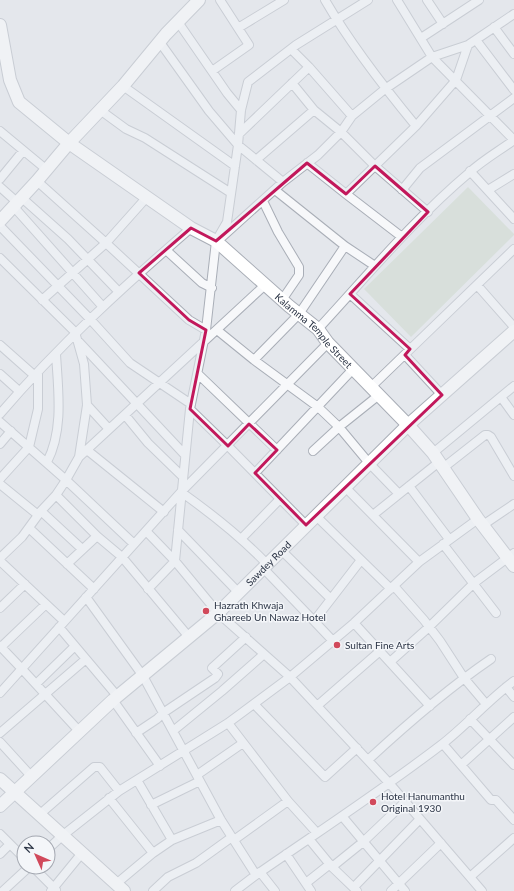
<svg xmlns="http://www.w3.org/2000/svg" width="514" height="891" viewBox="0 0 514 891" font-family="Lato,sans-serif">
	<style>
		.green { fill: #c9d6c5 }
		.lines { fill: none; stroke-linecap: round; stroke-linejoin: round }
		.street-casing { stroke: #a9aeb7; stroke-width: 10 }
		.secondary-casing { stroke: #a9aeb7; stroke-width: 14 }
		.street { stroke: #f7f8fa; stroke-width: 8 }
		.secondary { stroke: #fff; stroke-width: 12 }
		.marked { fill: none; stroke: #c2185b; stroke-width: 3; stroke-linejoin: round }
		.poi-dot { fill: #d1495b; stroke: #f4f6f9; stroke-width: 1.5 }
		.labels { text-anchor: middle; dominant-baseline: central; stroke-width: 3; stroke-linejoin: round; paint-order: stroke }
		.street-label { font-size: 10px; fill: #2b3445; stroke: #f4f6f9 }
		.poi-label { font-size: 10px; fill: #2b3445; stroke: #f4f6f9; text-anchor: start }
	</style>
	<rect width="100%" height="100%" fill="#e4e7ec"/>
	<!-- green -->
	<path class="green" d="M468,187L514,234V235L411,337L364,289Z"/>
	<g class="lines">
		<defs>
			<path id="street" d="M325,0C351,45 383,86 416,126
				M397,0L432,57L514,140
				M427,0L443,24
				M178,22L227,93L241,110
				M494,27L514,54
				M238,28L284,0
				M421,38L479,0
				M476,40L514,90
				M159,41L209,111L238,145L283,182
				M291,49L309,67L352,116
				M212,71L249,45L220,0
				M292,83L314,110L341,132L375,166L428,212
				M123,86L235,166
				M100,110L126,129L145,138L231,193
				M0,131L47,170
				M239,134L309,67
				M256,160L314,110
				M307,163L346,194L402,237
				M470,171L514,219
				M0,179L23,151
				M37,181L106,243L189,320L206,330
				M0,187L18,203
				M275,190L345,246L375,266
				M402,190L420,168L514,98
				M488,190L514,174
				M346,194L416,126L456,80L468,45
				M22,198L68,239L119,292
				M263,201L278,232L299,267V275L282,300
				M14,207L103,307
				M0,226L90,319L130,363L191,404
				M222,237L283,182L318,155L341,132L352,116L385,89L432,57L468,45L514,14
				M166,250L202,283L212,288
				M0,258L75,332L84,364L87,405L79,457L66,480L56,495L41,511L22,537L0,558
				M477,285L514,327
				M350,294L410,349
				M42,300L106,243L147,197
				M318,329C367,276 414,219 470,172C483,160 499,151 514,140
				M217,330L254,360L318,407L339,427L369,463L399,494
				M79,342L185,455
				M0,345L35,376
				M405,355L442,395
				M254,360L299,314L345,246
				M0,374L19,391
				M198,374L277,450
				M371,387L514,249
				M501,397L514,415
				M87,405L109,429
				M190,409L228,446L306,525
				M0,414C58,346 124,286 191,228
				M125,415L148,443L183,477
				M0,422L66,480L134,544
				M0,444L11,431
				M87,450L164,512
				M313,451L339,427L379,395
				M433,453L514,386
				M79,457L265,285
				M47,462C64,430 58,389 56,354
				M443,468L485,435H488L491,437L514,476
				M255,473L354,368
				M0,479L29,447L38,409V372
				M0,484L38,515
				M409,486L449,539
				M345,487L419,562
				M181,492C212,514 241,537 267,564
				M56,495L97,536L122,557L189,637
				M41,511L82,549
				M373,515L439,462
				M316,516L391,589
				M483,525L514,504
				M29,528L94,589
				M178,530L238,592
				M146,531L175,561L218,613L290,677L390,784L482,891
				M241,539L280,499
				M443,544L496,613
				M0,561L64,621
				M67,564L97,536
				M263,568L314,621L331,599L281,550
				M394,586L424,620L440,641L464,678L486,704
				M148,589L175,561L190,409L206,330L216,241L227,222L238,145L241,110L248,82L296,45L368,0
				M86,597L143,676L221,820L256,875
				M331,599L361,560
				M0,608L25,584
				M314,621L333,641
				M354,623L430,706
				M59,627L118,697
				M0,646L22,669L79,731
				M1,647L46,604
				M390,662L429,627L474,583L514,553
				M36,684L75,646
				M506,687L514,697
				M0,693L181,492L328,343
				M113,700L160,766
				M254,704L325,777L357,748
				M317,706L380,651
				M470,719L514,765
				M228,723L288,801L317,833
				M173,731L222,691L264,654
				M0,733L86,659
				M136,733L157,719L163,713L215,678L218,674L212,668L246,637
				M0,742L31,776
				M443,744L491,800H496L514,820
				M368,760C407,724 447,689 491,659
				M461,765L514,717
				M197,775L243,743
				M137,780L172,840
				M109,798L153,853
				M151,805L200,781
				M39,815L94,767H100L119,791
				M342,816L405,891
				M0,834L24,858
				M309,839L332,867L357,891
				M234,840L288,801
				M48,849L62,836L119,791L228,723L290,677L354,623L419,562L478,519
				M0,854L10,844
				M286,854L311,891
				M33,867L56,890
				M332,867L363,842L406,801
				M260,872L275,891
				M470,877L514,838
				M306,883L330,864
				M116,884L153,853L172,840L221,820
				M354,887L420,819
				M3,891L29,867
				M51,891L82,853
				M153,891L168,877L196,863L232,837
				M235,891L256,875C318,832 381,791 441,745C467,725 488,700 514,681
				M391,891L441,843"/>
			<g id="secondary">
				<path id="s1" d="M0,25L10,80L19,102L69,143L191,228L216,241L289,306L318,329L328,343L408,425L433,453L478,519L514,566"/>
				<path d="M0,221L37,181L69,143L123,86L166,34L199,0"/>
				<path d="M0,779L124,891"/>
				<path id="s2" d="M0,806L113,700L218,613L408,425L514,331"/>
			</g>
		</defs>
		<!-- street casing -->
		<use href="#street" class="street-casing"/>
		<!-- secondary casing -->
		<use href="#secondary" class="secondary-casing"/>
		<!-- street -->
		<use href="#street" class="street"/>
		<!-- secondary -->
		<use href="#secondary" class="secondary"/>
	</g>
	<!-- marked area -->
	<path d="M0 0H514V891H0ZM307,163L346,194L375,166L428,212L350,294L410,349L405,355L442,395L306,525L255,473L277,450L249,424L228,446L190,409L206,330L189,320L139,273L191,228L216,241Z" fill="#e4e7ec" fill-opacity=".55" fill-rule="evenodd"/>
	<path class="marked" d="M307,163L346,194L375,166L428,212L350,294L410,349L405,355L442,395L306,525L255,473L277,450L249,424L228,446L190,409L206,330L189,320L139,273L191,228L216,241Z"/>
	<!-- markers -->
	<g class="poi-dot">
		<circle cx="206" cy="611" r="4"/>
		<circle cx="337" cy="645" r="4"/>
		<circle cx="373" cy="802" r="4"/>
	</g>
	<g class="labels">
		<!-- street labels -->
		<g class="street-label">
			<text stroke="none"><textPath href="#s1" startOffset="454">Kalamma Temple Street</textPath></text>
			<text stroke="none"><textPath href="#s2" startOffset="362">Sawdey Road</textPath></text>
		</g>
		<!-- poi labels -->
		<g class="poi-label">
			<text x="214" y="605">Hazrath Khwaja<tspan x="214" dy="12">Ghareeb Un Nawaz Hotel</tspan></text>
			<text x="345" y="645">Sultan Fine Arts</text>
			<text x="381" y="796">Hotel Hanumanthu<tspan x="381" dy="12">Original 1930</tspan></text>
		</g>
	</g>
	<!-- north arrow -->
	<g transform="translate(36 855) rotate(315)"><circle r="19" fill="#f4f6f9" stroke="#a4a8b1"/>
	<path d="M0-3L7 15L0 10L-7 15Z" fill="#d1495b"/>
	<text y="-6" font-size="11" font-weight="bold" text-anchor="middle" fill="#2b3445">N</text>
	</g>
</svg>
